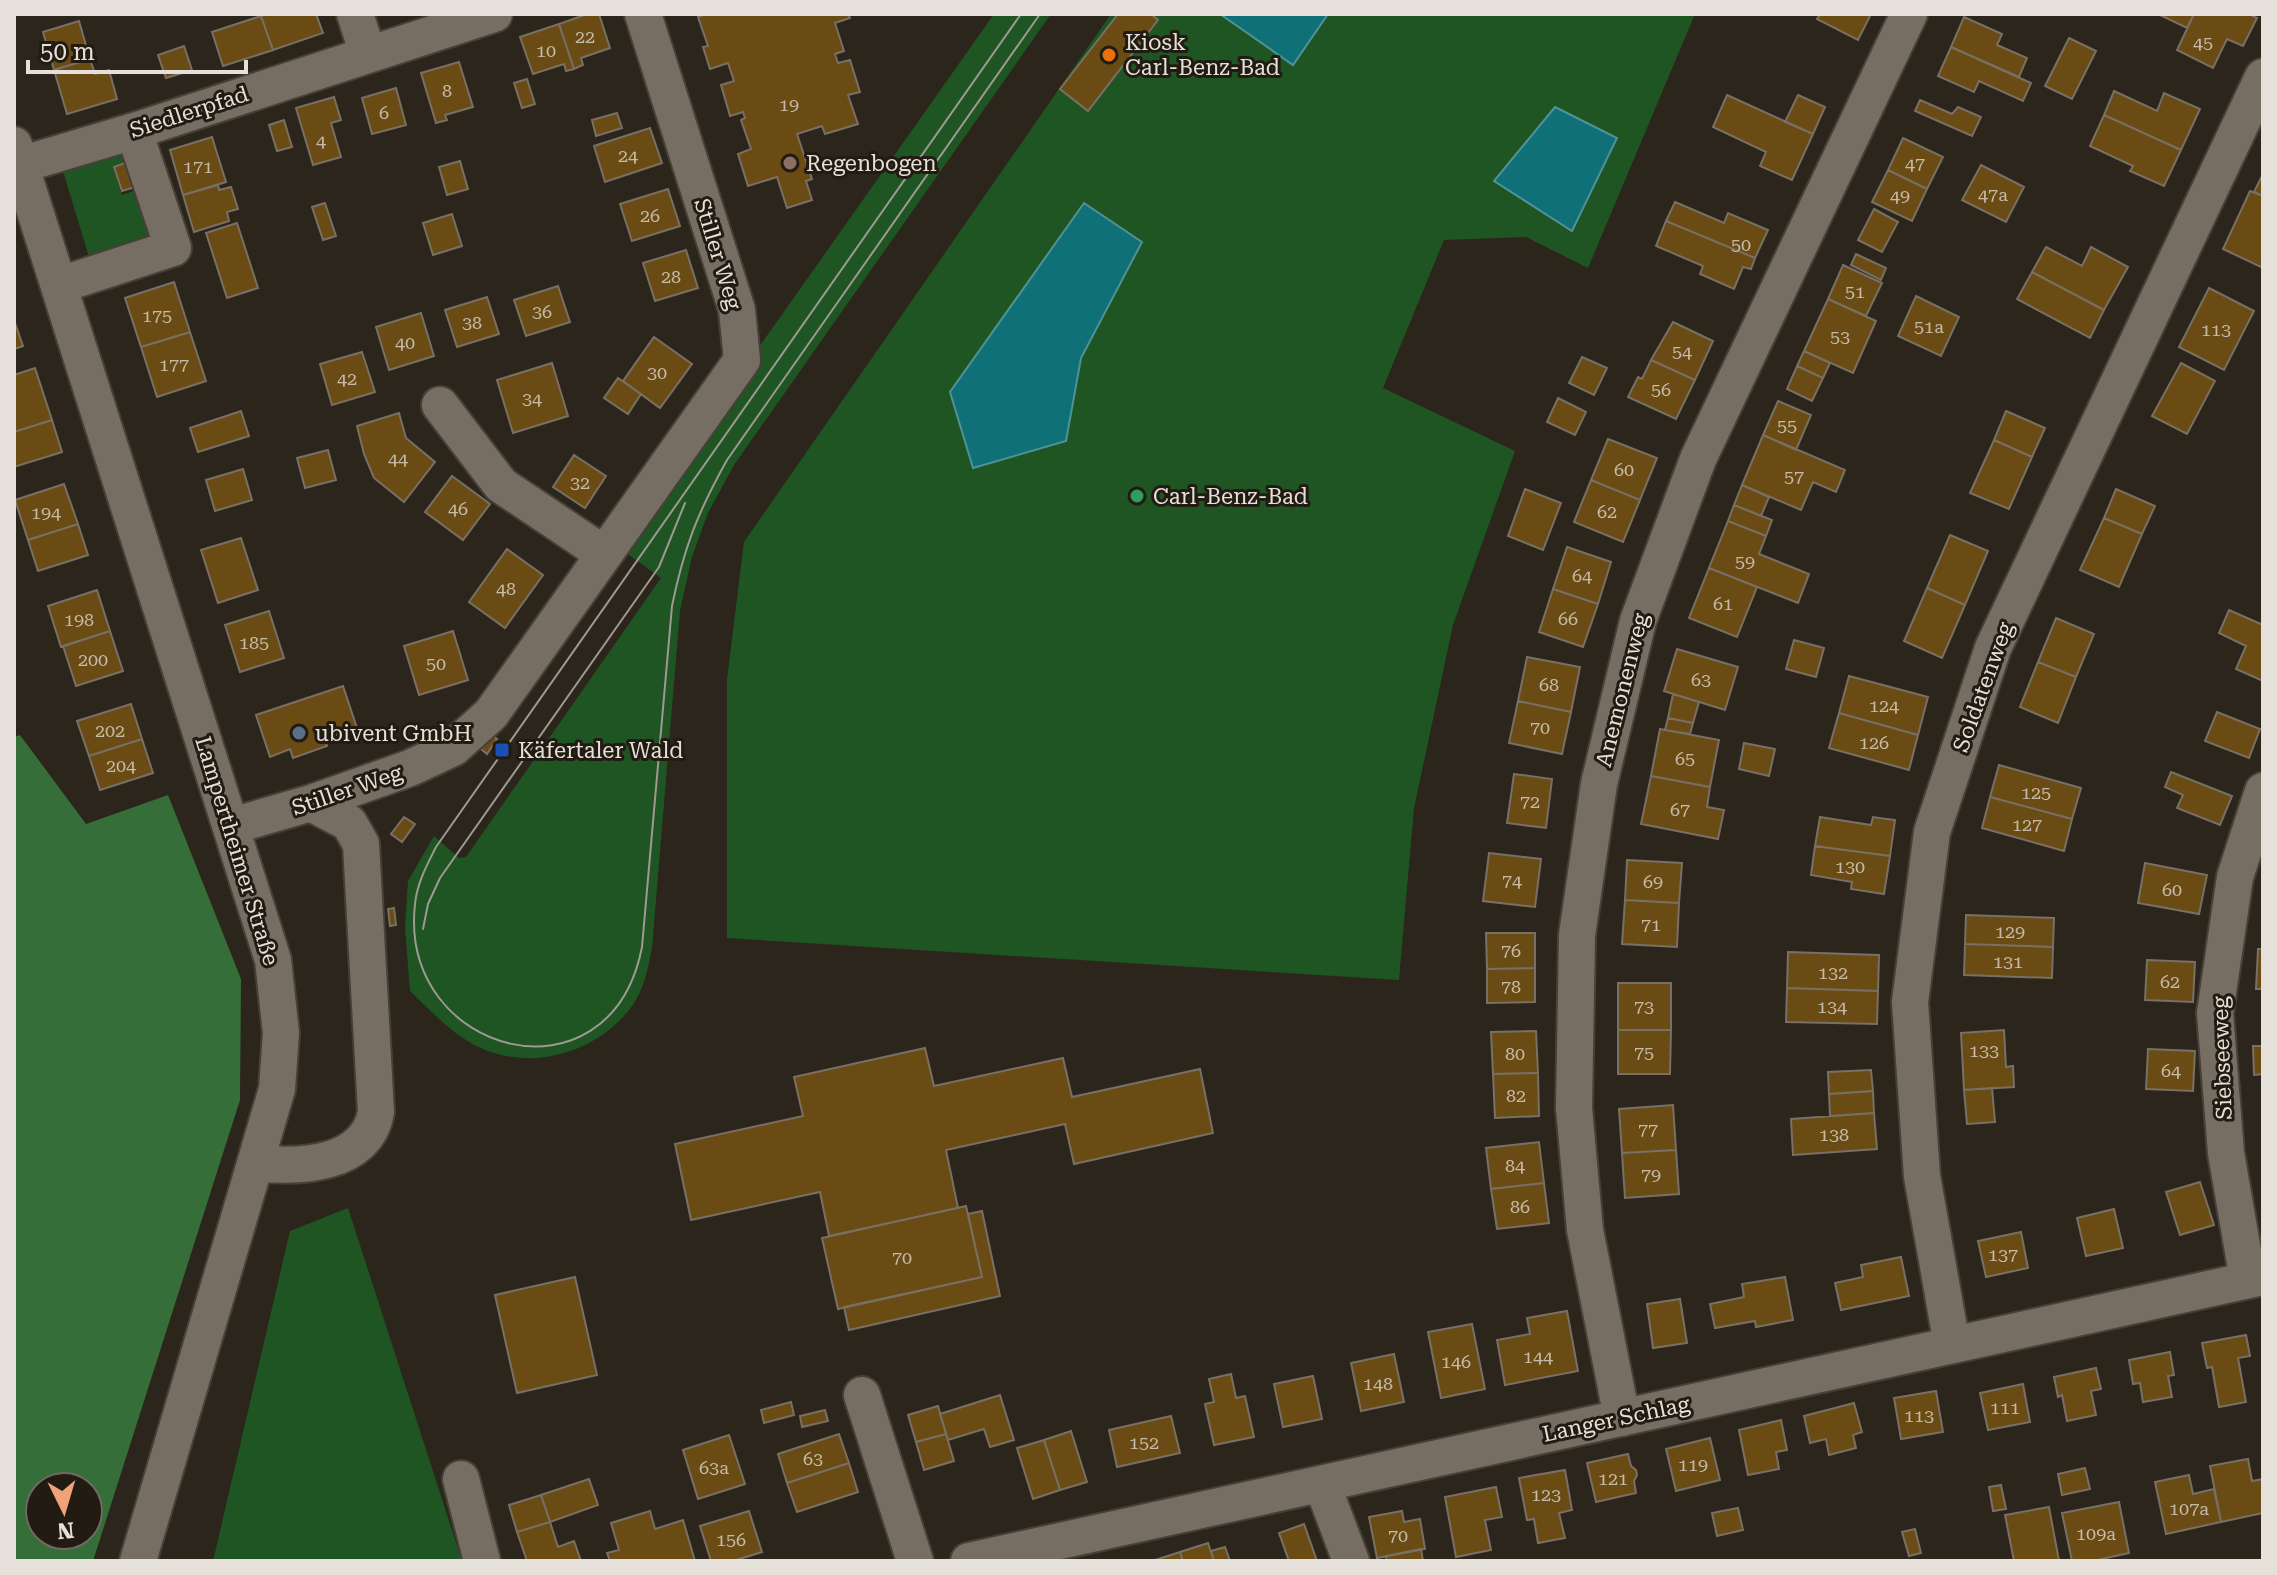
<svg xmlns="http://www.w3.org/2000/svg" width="2277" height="1575" viewBox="0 0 2277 1575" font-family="'Roboto Serif',serif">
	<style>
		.green { fill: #1e5523 }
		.forest { fill: #366e3a; fill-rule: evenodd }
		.water { fill: #107077; stroke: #509295; stroke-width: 2 }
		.building { fill: #6b4b14; stroke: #787065; stroke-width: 2 }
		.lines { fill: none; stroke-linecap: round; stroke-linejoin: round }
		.minor-casing { stroke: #464039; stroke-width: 40 }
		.minor { stroke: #766e63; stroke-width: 36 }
		.tram { stroke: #9e9991; stroke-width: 2 }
		.food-dot { fill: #e8710a; stroke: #221b12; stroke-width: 3 }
		.education-dot { fill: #8d6e63; stroke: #221b12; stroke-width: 3 }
		.leisure-dot { fill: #2e9e5b; stroke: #221b12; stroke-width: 3 }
		.service-dot { fill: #5c6f8a; stroke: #221b12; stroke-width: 3 }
		.transit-dot { fill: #1a4fb4; stroke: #221b12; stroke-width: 3 }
		.labels { text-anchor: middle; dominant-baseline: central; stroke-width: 6; stroke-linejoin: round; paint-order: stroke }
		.number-label { font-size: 18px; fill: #c6bba8 }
		.poi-label { font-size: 22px; fill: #e5e0da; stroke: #221b12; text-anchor: start }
		.street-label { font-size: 22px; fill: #e5e0da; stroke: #221b12 }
	</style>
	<rect width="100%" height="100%" fill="#2c251b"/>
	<!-- green -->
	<path class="green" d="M994,14H1051L734,465L708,513L692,557L680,611L652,948C648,969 644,989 632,1006C595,1057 520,1075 466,1040C445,1027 428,1008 410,991L405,928L408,881L434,836L459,858L466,857L661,578L618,547Z
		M1111,14H1695L1588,268L1526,237L1444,240L1383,388L1515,451L1453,625L1414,808L1399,980L727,938V679L744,542Z
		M122,148L127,161L113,167L122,195L145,187L158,235L92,267L62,168Z
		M348,1208L462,1561H213L290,1231Z"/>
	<!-- forest -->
	<path class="forest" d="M20,735L86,824L168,795L241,979L240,1100L93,1561H14V737ZM40,1487H88V1535H40Z"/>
	<!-- water -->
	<path class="water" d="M1220,14H1328L1293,65Z
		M1555,107L1617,138L1572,231L1494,181Z
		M1084,203L1142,242L1081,358L1066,441L973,468L950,392Z"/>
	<!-- building -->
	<path class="building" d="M267,14H316L323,33L273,50L261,16Z
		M587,14H599L610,48L581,58L583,65L574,69L559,24Z
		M706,14H848L850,18L835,23L844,51L835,54L838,63L850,60L860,92L848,95L858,124L825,134L822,126L797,134L812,179L806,181L812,200L787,208L777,177L748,186L738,154L751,149L741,120L745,118L743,112L730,116L721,85L734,81L728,63L710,69L703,47L708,46L698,17Z
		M1118,14H1151L1158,20L1088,111L1060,89Z
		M1820,14H1871L1858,40L1817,19Z
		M2158,14H2194L2187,28Z
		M2194,14H2249L2257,18L2243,46L2227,39L2213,68L2177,50Z
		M261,16L273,50L223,66L212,32Z
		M1964,17L2002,34L1997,45L2027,58L2019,77L1951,47Z
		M79,21L90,59L54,70L43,32Z
		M559,24L574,69L566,71L564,64L533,74L520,37Z
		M2069,38L2096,51L2072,99L2045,86Z
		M184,46L192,70L166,78L158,55Z
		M1951,47L2031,83L2023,101L1979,81L1974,92L1938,76Z
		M90,59L95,74L109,70L117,99L67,114L54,70Z
		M459,62L473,107L445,115L447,120L436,123L421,73Z
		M527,79L535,104L522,108L514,83Z
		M396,88L406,125L372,134L362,98Z
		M2114,91L2157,111L2164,93L2200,109L2181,150L2104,115Z
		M1727,95L1813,134L1792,180L1760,166L1766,152L1713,127Z
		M1798,95L1825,107L1813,134L1785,122Z
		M334,97L341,120L331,123L341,157L313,165L296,108Z
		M1920,100L1952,114L1958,107L1981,117L1972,136L1915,111Z
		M617,113L622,128L596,136L592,120Z
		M2104,115L2181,150L2164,186L2130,171L2133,166L2090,146Z
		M284,120L292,147L277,151L269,125Z
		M650,128L662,163L605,182L594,146Z
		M212,137L226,182L183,195L170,150Z
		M1903,138L1943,157L1927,189L1888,170Z
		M460,161L468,189L447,195L439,167Z
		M127,162L135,187L122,191L114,167Z
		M1981,165L2024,187L2006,222L1962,200Z
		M1888,170L1927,189L1912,221L1872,202Z
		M2263,174V196L2254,192Z
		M218,185L219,190L231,187L238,209L227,212L229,221L194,232L183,195Z
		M668,189L680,226L632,241L620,204Z
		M2250,191L2263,196V268L2223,249Z
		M1675,202L1724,223L1728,213L1768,230L1755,258L1666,221Z
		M325,203L336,236L323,240L312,207Z
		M1874,209L1898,222L1882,252L1858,240Z
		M452,214L462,246L433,255L423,223Z
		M1666,221L1755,258L1751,269L1743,267L1734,289L1700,274L1703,266L1656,246Z
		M237,223L258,288L227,298L206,233Z
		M2046,247L2082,266L2091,247L2128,267L2104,310L2032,272Z
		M686,250L698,288L655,301L643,263Z
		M1856,254L1886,268L1881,280L1851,265Z
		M1843,265L1882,283L1866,316L1828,299Z
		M2032,272L2104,310L2090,338L2017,299Z
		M174,282L190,332L141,347L125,298Z
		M558,286L570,322L526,336L514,300Z
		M2209,288L2254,311L2224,370L2179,347Z
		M1916,296L1959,317L1941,356L1898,336Z
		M487,297L499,334L457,347L445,310Z
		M1828,299L1876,321L1853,373L1804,351Z
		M421,313L434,356L389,370L376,327Z
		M14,320L23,346L14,349Z
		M1673,322L1713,341L1695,380L1651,360Z
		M190,332L206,381L157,397L141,347Z
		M654,337L692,364L660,408L623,381Z
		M1804,351L1830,363L1823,378L1797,366Z
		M362,352L375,392L332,405L320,364Z
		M1582,357L1607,368L1594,395L1569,383Z
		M1651,360L1695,380L1676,419L1628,397L1638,377L1642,379Z
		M552,363L568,416L513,433L497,380Z
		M2181,363L2215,381L2187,434L2152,416Z
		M1797,366L1823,378L1812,401L1787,389Z
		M35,368L52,420L14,432V375Z
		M618,378L641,394L628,414L604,398Z
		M1558,398L1586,412L1575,435L1547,422Z
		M1778,401L1811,415L1796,450L1763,435Z
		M241,411L249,436L198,452L190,428Z
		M2006,411L2045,428L2032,457L1994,440Z
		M399,413L406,438L435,462L404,502L374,478L364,454L357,426Z
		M52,420L62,452L14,467V432Z
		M1763,435L1845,470L1836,492L1813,482L1801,510L1742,485Z
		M1608,439L1657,458L1640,500L1591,480Z
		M1994,440L2032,457L2009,509L1970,493Z
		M328,450L336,480L305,488L297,458Z
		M574,455L606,476L585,508L553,487Z
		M243,469L252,500L215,511L206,480Z
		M452,476L490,504L463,540L425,512Z
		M1591,480L1640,500L1623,542L1574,522Z
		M64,484L78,524L28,540L15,500Z
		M1742,485L1769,497L1761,516L1734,505Z
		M1525,489L1561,503L1543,550L1508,536Z
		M2116,489L2155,506L2142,534L2104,518Z
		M1734,505L1772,520L1766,536L1728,521Z
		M2104,518L2142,534L2119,587L2080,570Z
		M1728,521L1766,536L1759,554L1809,574L1798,603L1709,568Z
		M78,524L88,555L38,571L28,540Z
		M1950,535L1988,551L1965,605L1927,588Z
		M241,538L258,590L218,603L201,550Z
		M1567,547L1611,562L1598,604L1553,589Z
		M507,549L543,575L505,628L469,602Z
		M1709,568L1757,587L1737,637L1689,618Z
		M1927,588L1965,605L1942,658L1904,641Z
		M1553,589L1598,604L1583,647L1539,632Z
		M97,590L110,631L61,647L48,606Z
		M2229,610L2263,625V681L2236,669L2246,646L2219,633Z
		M269,611L284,658L240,672L225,625Z
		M2056,618L2094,634L2076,677L2038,662Z
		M110,631L123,671L76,686L63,646Z
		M453,631L468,680L419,695L404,646Z
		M1794,640L1824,648L1816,677L1786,669Z
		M1677,649L1738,667L1725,710L1664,691Z
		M1527,657L1580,667L1571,712L1518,701Z
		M2038,662L2076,677L2058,723L2020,707Z
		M1849,676L1928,697L1918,735L1839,713Z
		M343,686L357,728L324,739L327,746L293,758L290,749L270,757L256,715Z
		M1673,694L1699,702L1693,723L1668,718Z
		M1518,701L1571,712L1562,754L1509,743Z
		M131,704L142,739L89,756L77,721Z
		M2217,712L2260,729L2249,758L2205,741Z
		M1839,713L1918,735L1909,770L1829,748Z
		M1668,718L1693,723L1690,734L1665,730Z
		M1660,729L1719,740L1710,787L1651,776Z
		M491,734L497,739L487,754L481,749Z
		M142,739L153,773L100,790L89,756Z
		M1744,743L1775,749L1769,776L1739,769Z
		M1999,765L2081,788L2072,819L1990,797Z
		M2171,772L2232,796L2220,825L2177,808L2183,795L2165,787Z
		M1514,774L1552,779L1546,828L1507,823Z
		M1651,776L1710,787L1707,807L1724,810L1718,839L1641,824Z
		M1990,797L2072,819L2064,851L1982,828Z
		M404,817L415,824L402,842L391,834Z
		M1820,817L1871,825L1873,817L1895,820L1890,856L1815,846Z
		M1815,846L1890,856L1884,894L1851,889L1852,882L1811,875Z
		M1489,853L1541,859L1535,907L1483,901Z
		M1627,860L1682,863L1679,903L1625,900Z
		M2145,863L2207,875L2199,914L2138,903Z
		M1625,900L1679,903L1677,947L1622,944Z
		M394,908L396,925L390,926L388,909Z
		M1966,915L2054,918L2053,947L1965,944Z
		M1486,933H1535V968L1487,969Z
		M1965,944L2053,947L2052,978L1964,975Z
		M2258,949H2263V989H2256Z
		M1788,952L1879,955L1878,991L1787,988Z
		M2147,960L2195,962L2193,1002L2145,1000Z
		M1535,968V1002L1487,1003V969Z
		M1618,983H1671V1030H1618Z
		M1787,988L1878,991L1877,1024L1786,1022Z
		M1618,1030H1671L1670,1074H1618Z
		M2004,1030L2006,1067L2013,1066L2014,1087L1964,1090L1961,1033Z
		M1536,1031L1538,1073L1493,1074L1491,1032Z
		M2253,1046H2263V1074L2254,1075Z
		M925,1048L934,1086L1063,1058L1072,1097L1200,1069L1213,1133L1074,1164L1065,1124L946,1150L958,1208L829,1236L820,1192L691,1220L675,1144L803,1116L794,1077Z
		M2148,1049L2195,1051L2193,1091L2146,1089Z
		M1871,1070L1873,1091L1829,1094L1828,1072Z
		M1538,1073L1539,1116L1495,1118L1493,1074Z
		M1992,1088L1995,1122L1967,1124L1964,1090Z
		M1873,1091L1874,1113L1830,1116L1829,1094Z
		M1673,1105L1676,1150L1622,1153L1619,1109Z
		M1874,1113L1877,1149L1793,1155L1791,1119Z
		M1539,1142L1544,1183L1491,1189L1486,1148Z
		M1676,1150L1679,1194L1625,1198L1622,1153Z
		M2200,1182L2214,1225L2180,1235L2166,1192Z
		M1544,1183L1549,1223L1497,1229L1491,1189Z
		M966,1206L982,1277L838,1309L822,1238Z
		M2114,1209L2123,1248L2086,1256L2077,1218Z
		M982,1211L1000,1296L849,1330L844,1307L982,1277L968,1214Z
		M2021,1232L2028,1268L1986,1277L1978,1241Z
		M1901,1257L1909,1296L1841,1310L1835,1283L1863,1277L1861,1265Z
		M575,1277L597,1375L517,1393L495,1295Z
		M1785,1277L1793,1320L1756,1327L1755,1321L1715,1328L1710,1304L1744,1297L1742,1284Z
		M1680,1299L1687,1343L1653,1348L1647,1304Z
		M1567,1311L1578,1371L1505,1385L1497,1340L1530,1334L1527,1318Z
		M1472,1324L1485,1389L1441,1398L1428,1332Z
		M2246,1335L2250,1356L2238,1358L2246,1402L2219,1407L2212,1367L2207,1368L2202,1343Z
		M2170,1352L2174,1375L2168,1376L2172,1397L2143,1402L2140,1383L2133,1384L2129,1360Z
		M1394,1354L1404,1402L1361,1411L1351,1363Z
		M2096,1368L2101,1389L2091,1391L2096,1415L2067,1421L2062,1395L2058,1397L2054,1377Z
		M1231,1374L1236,1398L1245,1396L1254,1437L1214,1445L1205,1404L1214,1402L1209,1379Z
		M1313,1376L1322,1419L1283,1427L1274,1384Z
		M2023,1384L2030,1422L1988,1430L1980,1393Z
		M1936,1391L1943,1432L1901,1439L1894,1398Z
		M1000,1395L1014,1440L990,1447L984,1429L948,1440L940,1414Z
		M791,1402L794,1415L764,1423L761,1410Z
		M1854,1403L1862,1432L1853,1435L1856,1448L1829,1455L1826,1439L1810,1443L1804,1416Z
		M938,1406L946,1434L916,1442L908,1415Z
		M825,1410L828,1421L802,1427L800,1416Z
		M1171,1416L1180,1453L1117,1467L1109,1430Z
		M1781,1420L1787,1450L1776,1452L1779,1469L1748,1475L1739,1430Z
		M1071,1431L1087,1482L1060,1490L1044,1440Z
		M839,1434L849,1463L787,1483L778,1454Z
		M946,1434L954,1461L924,1470L916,1442Z
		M729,1435L745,1484L698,1499L683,1450Z
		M1710,1438L1720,1480L1676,1491L1666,1449Z
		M1044,1440L1060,1490L1033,1499L1017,1448Z
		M1628,1454L1631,1466L1636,1470L1637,1475L1634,1481L1636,1493L1596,1502L1587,1463Z
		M2248,1459L2252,1481L2263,1479V1513L2221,1522L2210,1466Z
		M849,1463L858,1492L797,1512L787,1483Z
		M2085,1468L2090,1489L2062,1495L2058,1474Z
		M1565,1470L1572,1510L1559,1513L1565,1538L1538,1543L1534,1519L1527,1520L1519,1478Z
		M2189,1475L2193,1494L2214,1489L2221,1522L2166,1534L2155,1482Z
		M589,1479L598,1505L550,1522L541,1495Z
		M2001,1485L2006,1509L1993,1511L1989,1487Z
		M1496,1487L1502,1517L1485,1520L1491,1550L1456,1557L1445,1497Z
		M541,1495L550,1522L517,1532L509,1505Z
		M2119,1502L2129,1553L2093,1561H2072L2062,1513Z
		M2049,1507L2059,1561H2014L2005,1515Z
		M1738,1508L1743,1530L1717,1536L1712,1513Z
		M650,1511L655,1529L683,1520L695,1561H610L607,1553L619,1550L611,1523Z
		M749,1511L762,1552L733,1561H711L700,1526Z
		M1402,1511L1404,1522L1420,1519L1425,1549L1377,1558L1369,1517Z
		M550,1522L558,1547L574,1541L581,1561H527L517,1532Z
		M1304,1524L1317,1561H1289L1279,1533Z
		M1915,1529L1921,1553L1909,1556L1902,1532Z
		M1208,1543L1214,1561H1183L1180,1552Z
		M1225,1547L1230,1561H1214L1211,1551Z
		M1421,1549L1423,1561H1387L1386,1556Z
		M1180,1552L1183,1561H1152Z"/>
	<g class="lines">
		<defs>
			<path id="minor" d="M355,14L368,54
				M14,145L273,960L281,1033L277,1089L138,1561
				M20,165L134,131L494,14
				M60,285L173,248L134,131
				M440,405L501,485L604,554
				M232,826L311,803L410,768L453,748L491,714L742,360L737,310L643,14
				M257,1163C300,1168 367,1165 376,1112L361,844L349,823L311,803
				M2248,1280L2226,1153L2215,1013L2235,877L2263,791
				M1952,1345L1922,1176L1910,1002L1932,832L1993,648L2263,77
				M862,1395L915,1561
				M1622,1418L1585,1230L1574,1108L1577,935L1599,784L1638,621L1698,459L1909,14
				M461,1479L482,1561
				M1322,1484L1351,1561
				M969,1561L2263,1277"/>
		</defs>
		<!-- minor casing -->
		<use href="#minor" class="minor-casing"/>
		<!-- minor -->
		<use href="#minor" class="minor"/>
		<!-- tram -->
		<path class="tram" d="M1021,14L436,847C427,865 417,883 415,904C398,1055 610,1111 642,947L672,606C684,547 698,512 727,460L1040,14
			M423,929L428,904L440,878L659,567L685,503"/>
	</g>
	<!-- markers -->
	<circle class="food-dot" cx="1109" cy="55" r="8"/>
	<circle class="education-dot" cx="790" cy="163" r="8"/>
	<circle class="leisure-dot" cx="1137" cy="496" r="8"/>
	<circle class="service-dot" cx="299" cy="733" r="8"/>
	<rect class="transit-dot" x="494" y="742" width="16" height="16" rx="4"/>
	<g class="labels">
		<!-- number labels -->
		<g class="number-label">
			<text x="585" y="36">22</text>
			<text x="2203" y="42">45</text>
			<text x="546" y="50">10</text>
			<text x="447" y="90">8</text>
			<text x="789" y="104">19</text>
			<text x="384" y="112">6</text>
			<text x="321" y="140">4</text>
			<text x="628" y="155">24</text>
			<text x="1915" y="163">47</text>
			<text x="198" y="166">171</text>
			<text x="1993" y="194">47a</text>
			<text x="1900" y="195">49</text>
			<text x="650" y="215">26</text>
			<text x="1741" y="244">50</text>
			<text x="671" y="276">28</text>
			<text x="1855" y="291">51</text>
			<text x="542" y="311">36</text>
			<text x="157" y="315">175</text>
			<text x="472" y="322">38</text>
			<text x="1929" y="326">51a</text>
			<text x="2216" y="329">113</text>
			<text x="1840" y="336">53</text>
			<text x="405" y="342">40</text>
			<text x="1682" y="351">54</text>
			<text x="174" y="364">177</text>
			<text x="657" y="372">30</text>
			<text x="347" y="378">42</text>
			<text x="1661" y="389">56</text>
			<text x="532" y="398">34</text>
			<text x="1787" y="425">55</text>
			<text x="398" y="458">44</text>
			<text x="1624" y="469">60</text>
			<text x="1794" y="476">57</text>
			<text x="580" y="482">32</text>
			<text x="458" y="508">46</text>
			<text x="1607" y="511">62</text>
			<text x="46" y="512">194</text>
			<text x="1745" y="561">59</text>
			<text x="1582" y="575">64</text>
			<text x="506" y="588">48</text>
			<text x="1723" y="603">61</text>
			<text x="1568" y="618">66</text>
			<text x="79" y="619">198</text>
			<text x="254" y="642">185</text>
			<text x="93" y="659">200</text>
			<text x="436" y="663">50</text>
			<text x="1701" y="679">63</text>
			<text x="1549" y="684">68</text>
			<text x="1884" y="705">124</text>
			<text x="1540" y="727">70</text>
			<text x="110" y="730">202</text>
			<text x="1874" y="742">126</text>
			<text x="1685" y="758">65</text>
			<text x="121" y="765">204</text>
			<text x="2036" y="792">125</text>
			<text x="1530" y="801">72</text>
			<text x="1680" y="809">67</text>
			<text x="2027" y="824">127</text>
			<text x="1850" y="866">130</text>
			<text x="1512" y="880">74</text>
			<text x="1653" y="881">69</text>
			<text x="2172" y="889">60</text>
			<text x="1651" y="924">71</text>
			<text x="2010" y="931">129</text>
			<text x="1511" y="950">76</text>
			<text x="2008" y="961">131</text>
			<text x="1833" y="972">132</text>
			<text x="2170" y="981">62</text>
			<text x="1511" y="986">78</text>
			<text x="1644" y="1006">73</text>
			<text x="1832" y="1006">134</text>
			<text x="1984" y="1050">133</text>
			<text x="1644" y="1052">75</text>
			<text x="1515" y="1053">80</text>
			<text x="2171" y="1070">64</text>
			<text x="1516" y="1095">82</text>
			<text x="1648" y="1129">77</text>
			<text x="1834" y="1134">138</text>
			<text x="1515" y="1165">84</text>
			<text x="1651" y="1174">79</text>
			<text x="1520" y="1206">86</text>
			<text x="2003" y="1254">137</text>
			<text x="902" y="1257">70</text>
			<text x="1538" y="1356">144</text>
			<text x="1456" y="1361">146</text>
			<text x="1378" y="1383">148</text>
			<text x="2005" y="1407">111</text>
			<text x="1919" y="1415">113</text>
			<text x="1144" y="1442">152</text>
			<text x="813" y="1458">63</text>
			<text x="1693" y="1464">119</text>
			<text x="714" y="1467">63a</text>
			<text x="1613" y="1478">121</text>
			<text x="1546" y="1494">123</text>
			<text x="2189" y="1508">107a</text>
			<text x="2096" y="1533">109a</text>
			<text x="1398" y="1535">70</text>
			<text x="731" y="1539">156</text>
		</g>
		<!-- poi labels -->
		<g class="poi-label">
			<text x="1125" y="42">Kiosk<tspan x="1125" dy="25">Carl-Benz-Bad</tspan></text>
			<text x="806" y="163">Regenbogen</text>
			<text x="1153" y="496">Carl-Benz-Bad</text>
			<text x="315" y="733">ubivent GmbH</text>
			<text x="518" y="750">Käfertaler Wald</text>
		</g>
		<!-- street labels -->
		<g class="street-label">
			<text transform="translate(189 112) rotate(-18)">Siedlerpfad</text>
			<text transform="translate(718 254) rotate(73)">Stiller Weg</text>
			<text transform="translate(1983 687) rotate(-70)">Soldatenweg</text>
			<text transform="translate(1622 690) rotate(-76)">Anemonenweg</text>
			<text transform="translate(347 790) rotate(-19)">Stiller Weg</text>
			<text transform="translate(237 851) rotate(73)">Lampertheimer Straße</text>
			<text transform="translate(2222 1058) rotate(-92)">Siebseeweg</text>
			<text transform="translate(1616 1419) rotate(-12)">Langer Schlag</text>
		</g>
	</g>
	<!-- border -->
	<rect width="2277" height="1575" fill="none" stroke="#e5e0da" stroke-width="32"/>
	<!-- north arrow -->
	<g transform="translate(64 1511) rotate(175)"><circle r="38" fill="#221b12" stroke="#706a62" stroke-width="2"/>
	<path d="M0-6L14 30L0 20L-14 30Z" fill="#f0a279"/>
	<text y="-12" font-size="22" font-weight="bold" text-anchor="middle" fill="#e5e0da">N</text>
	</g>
	<!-- scale -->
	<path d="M28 60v12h218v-12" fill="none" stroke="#e5e0da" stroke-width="4"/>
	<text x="40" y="60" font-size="24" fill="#e5e0da" stroke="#221b12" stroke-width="6" paint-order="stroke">50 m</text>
</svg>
